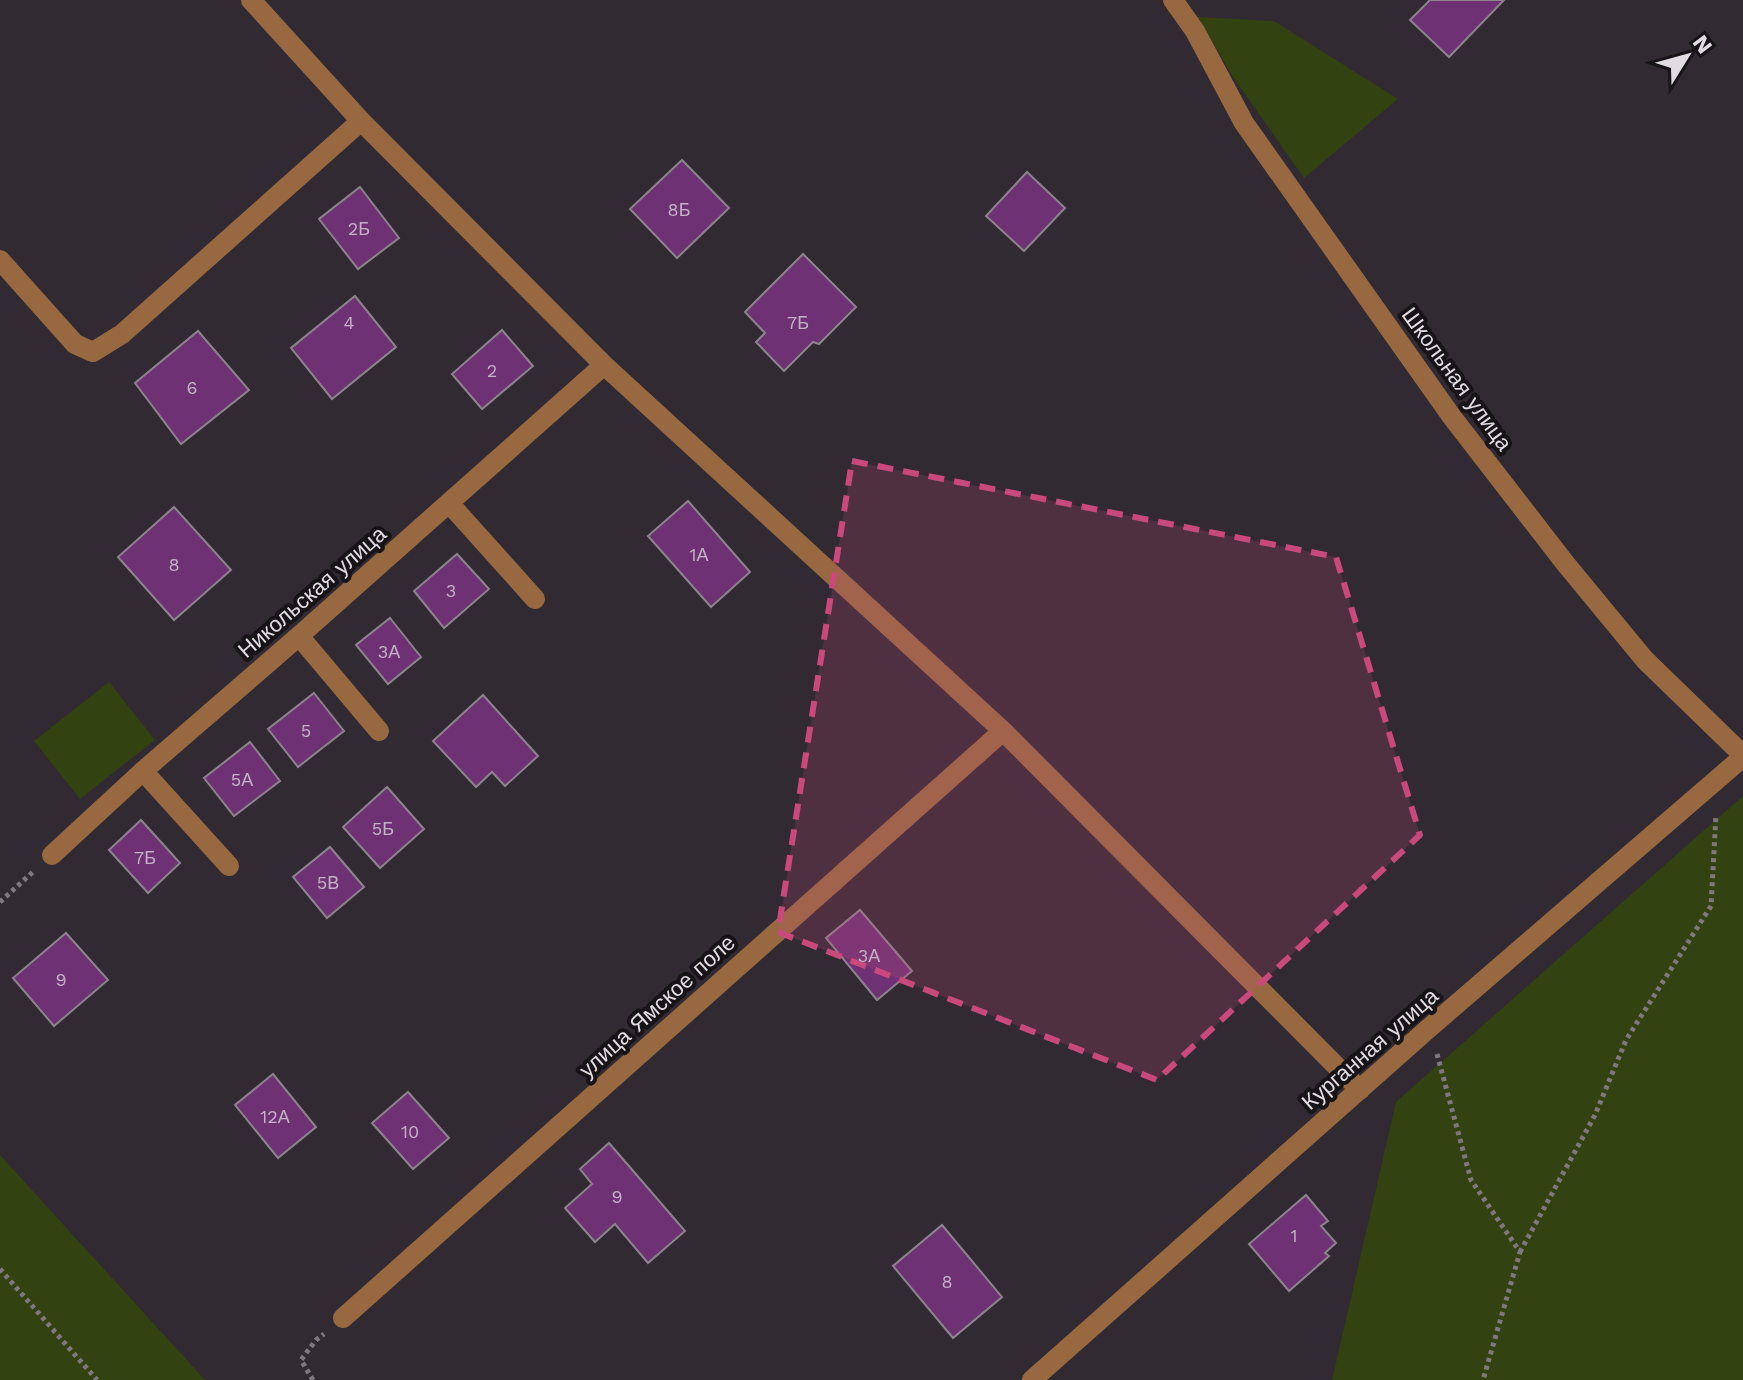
<svg xmlns="http://www.w3.org/2000/svg" width="1743" height="1380" viewBox="0 0 1743 1380" font-family="'Work Sans',sans-serif">
	<style>
		.green { fill: #324210 }
		.building { fill: #6d3174; stroke: #8c838c; stroke-width: 2 }
		.lines { fill: none; stroke-linecap: round; stroke-linejoin: round }
		.path { stroke: #7f797f; stroke-width: 5; stroke-dasharray: 4 4; stroke-linecap: butt }
		.minor { stroke: #986940; stroke-width: 20 }
		.marked { fill: #ca497c; fill-opacity: 0.2; stroke: #ca497c; stroke-width: 6; stroke-dasharray: 16 10; stroke-linejoin: round }
		.labels { text-anchor: middle; dominant-baseline: central; stroke-width: 8; stroke-linejoin: round; paint-order: stroke }
		.number-label { font-size: 18px; fill: #c4b1c6 }
		.street-label { font-size: 22px; fill: #e1dce1; stroke: #171417 }
	</style>
	<rect width="100%" height="100%" fill="#312a32"/>
	<!-- green -->
	<path class="green" d="M1198,17L1274,21L1398,99L1304,178L1233,77Z
		M109,682L155,740L80,799L34,741Z
		M1743,796V1380H1332L1396,1102Z
		M0,1155L205,1380H0Z"/>
	<!-- building -->
	<path class="building" d="M1430,0H1504L1449,57L1410,20Z
		M682,160L729,208L677,258L630,209Z
		M1027,172L1065,208L1024,251L986,216Z
		M360,187L399,238L358,269L319,219Z
		M803,254L856,307L819,344L813,342L784,371L756,342L765,333L745,312Z
		M355,296L396,347L332,399L291,348Z
		M502,330L533,366L482,409L452,374Z
		M198,331L249,390L181,444L135,383Z
		M688,501L750,572L711,607L648,536Z
		M174,507L231,570L174,620L118,557Z
		M457,554L489,589L444,628L414,591Z
		M390,618L421,657L388,684L356,645Z
		M314,693L344,731L298,767L268,729Z
		M483,695L538,756L505,786L492,772L476,787L433,741Z
		M250,742L280,781L234,816L204,778Z
		M387,787L424,829L380,868L343,827Z
		M141,820L180,863L148,893L109,850Z
		M330,847L364,887L327,918L293,877Z
		M860,910L912,971L877,1000L826,938Z
		M66,933L108,980L54,1026L13,978Z
		M273,1074L316,1127L278,1158L235,1105Z
		M408,1092L449,1138L413,1169L372,1123Z
		M609,1143L685,1231L648,1263L615,1224L595,1242L565,1208L592,1184L580,1169Z
		M1306,1195L1328,1221L1321,1226L1336,1243L1325,1253L1329,1256L1289,1291L1249,1244Z
		M942,1225L1002,1297L953,1338L893,1266Z"/>
	<g class="lines">
		<!-- path -->
		<path class="path" d="M0,902L35,870
			M1437,1054L1471,1180L1520,1252L1483,1380
			M1520,1252L1595,1115L1626,1040L1711,906L1716,815
			M0,1269L97,1380
			M313,1380L301,1360L316,1340L324,1334"/>
		<!-- minor -->
		<path class="minor" d="M251,0L361,121L604,365L1003,731L1360,1090
			M1173,0L1195,31L1244,123L1452,417L1565,563L1645,660L1743,755
			M0,260L75,344L93,352L122,334L361,121
			M449,503L535,599
			M299,636L379,731
			M143,771L229,866
			M52,855L143,771L299,636L604,365
			M343,1318L1003,731
			M1032,1380L1429,1028L1743,757"/>
	</g>
	<!-- marked area -->
	<path class="marked" d="M852,461L1336,557L1420,835L1157,1080L778,932Z"/>
	<g class="labels">
		<!-- number labels -->
		<g class="number-label">
			<text x="679" y="209">8Б</text>
			<text x="359" y="228">2Б</text>
			<text x="349" y="322">4</text>
			<text x="798" y="322">7Б</text>
			<text x="492" y="370">2</text>
			<text x="192" y="387">6</text>
			<text x="699" y="554">1А</text>
			<text x="174" y="564">8</text>
			<text x="451" y="590">3</text>
			<text x="389" y="651">3А</text>
			<text x="306" y="730">5</text>
			<text x="242" y="779">5А</text>
			<text x="383" y="828">5Б</text>
			<text x="145" y="857">7Б</text>
			<text x="328" y="882">5В</text>
			<text x="869" y="955">3А</text>
			<text x="61" y="979">9</text>
			<text x="275" y="1116">12А</text>
			<text x="410" y="1131">10</text>
			<text x="617" y="1196">9</text>
			<text x="1294" y="1235">1</text>
			<text x="947" y="1281">8</text>
		</g>
		<!-- street labels -->
		<g class="street-label">
			<text transform="translate(1457 379) rotate(54)">Школьная улица</text>
			<text transform="translate(312 592) rotate(-41)">Никольская улица</text>
			<text transform="translate(657 1006) rotate(-42)">улица Ямское поле</text>
			<text transform="translate(1370 1049) rotate(-41)">Курганная улица</text>
		</g>
	</g>
	<!-- north arrow -->
	<g transform="translate(1687 56) rotate(53)" stroke="#171417" stroke-width="6" paint-order="stroke">
	<path d="M0-6L14 30L0 20L-14 30Z" fill="#e1dce1"/>
	<text y="-12" font-size="22" font-weight="bold" text-anchor="middle" fill="#e1dce1">N</text>
	</g>
</svg>
